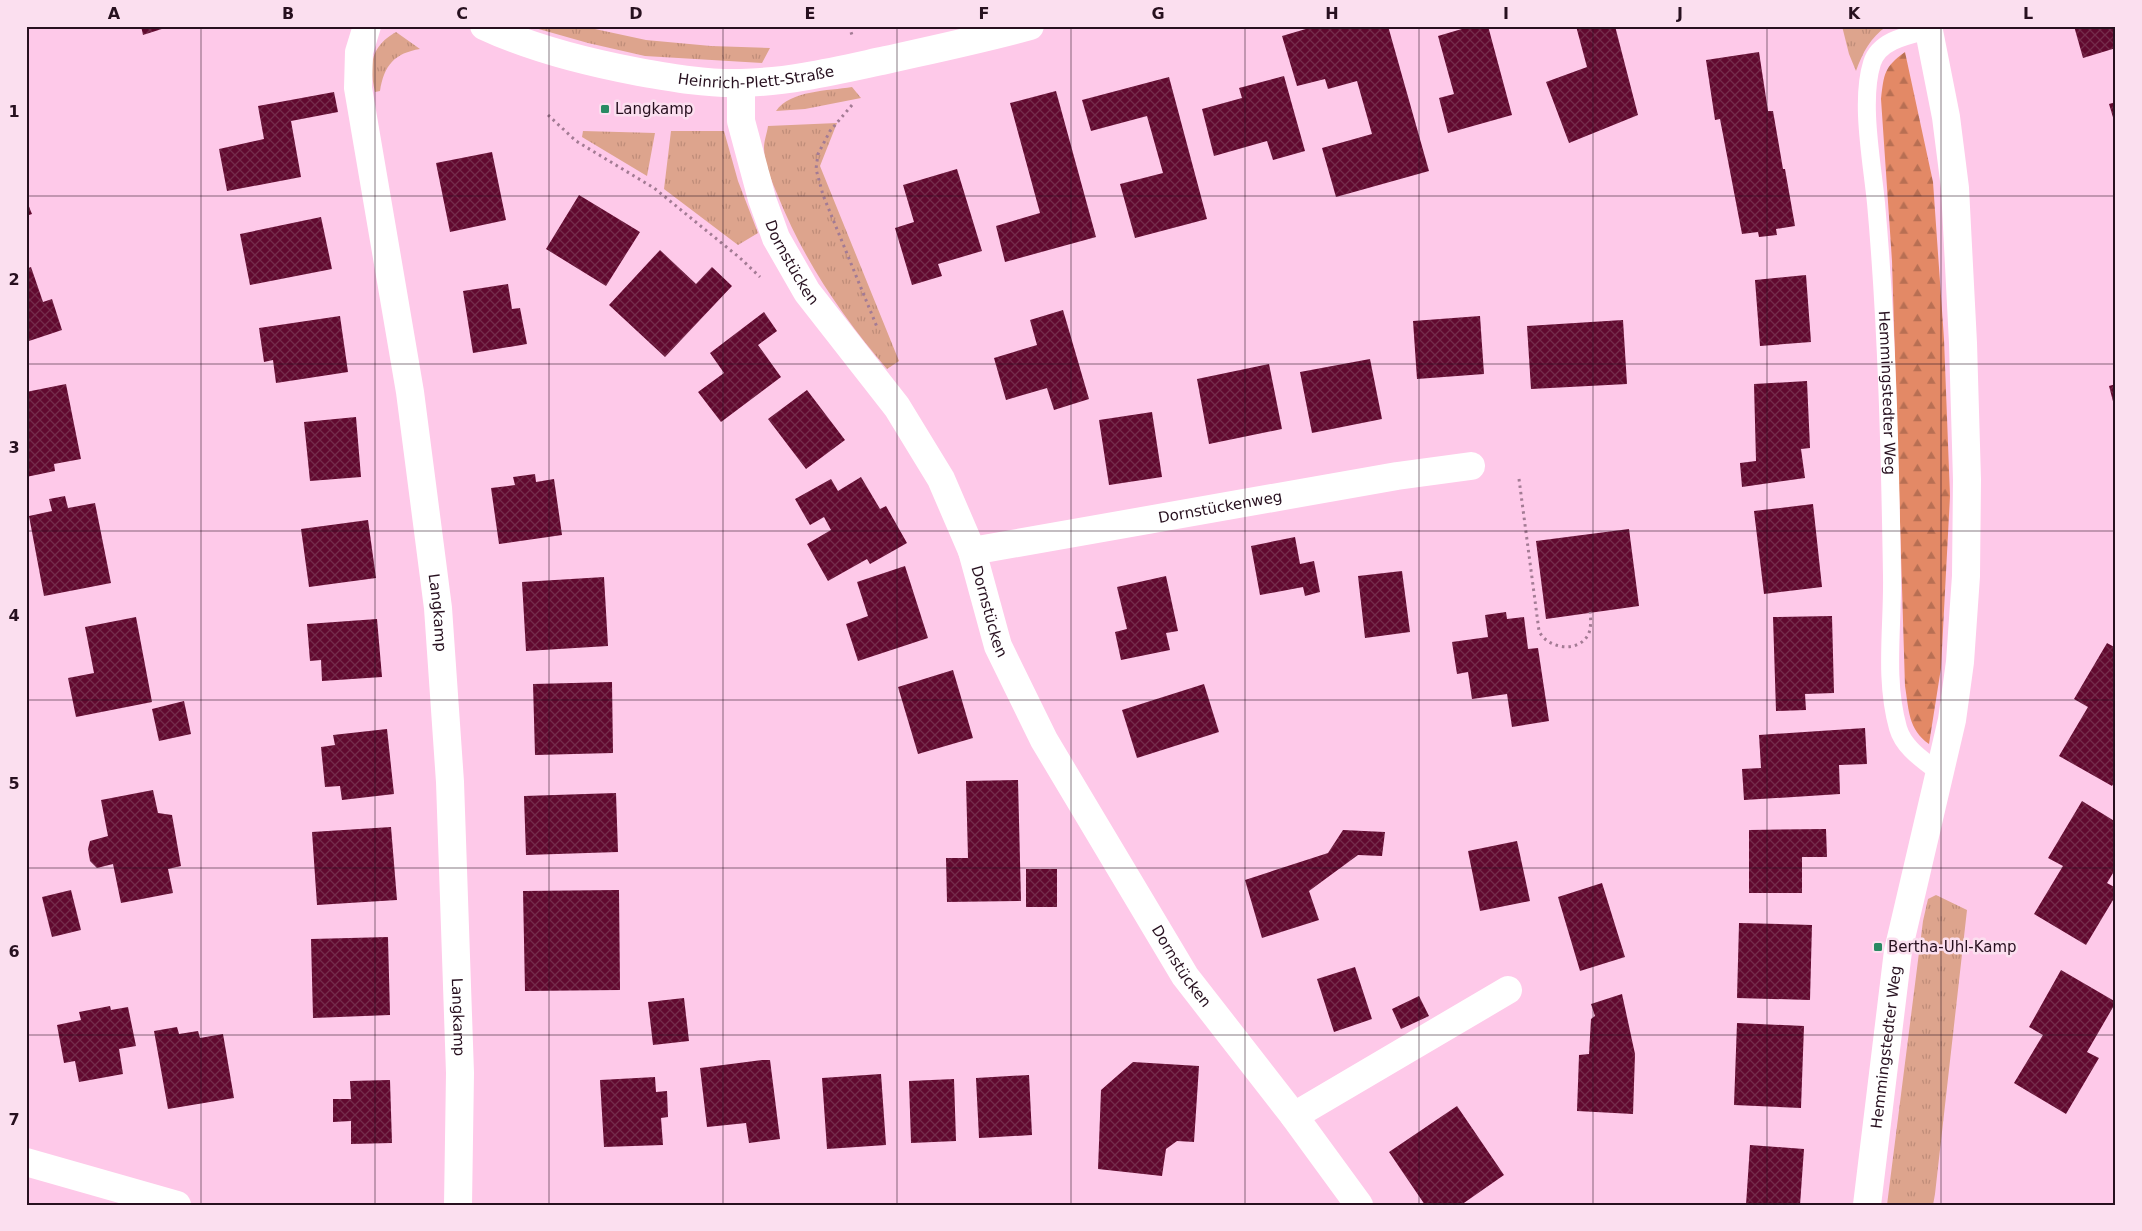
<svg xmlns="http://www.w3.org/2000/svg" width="2142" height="1231" viewBox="0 0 2142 1231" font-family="'DejaVu Sans',sans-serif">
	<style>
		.grass { fill: url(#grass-tufts) }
		.forest { fill: url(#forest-firs) }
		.building { fill: url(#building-cross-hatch) }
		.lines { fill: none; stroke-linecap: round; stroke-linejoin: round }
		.path { stroke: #a37b94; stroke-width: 3; stroke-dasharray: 2.5 4; stroke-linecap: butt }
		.service { stroke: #fff; stroke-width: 18 }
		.minor { stroke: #fff; stroke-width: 28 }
		.tertiary { stroke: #fff; stroke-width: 28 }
		.grid { fill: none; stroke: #27101f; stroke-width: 1; stroke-opacity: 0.55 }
		.poi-dot { fill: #298a63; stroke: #fbdfef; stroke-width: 2 }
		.labels { text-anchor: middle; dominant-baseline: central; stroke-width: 5; stroke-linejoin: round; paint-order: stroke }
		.street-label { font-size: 15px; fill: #27101f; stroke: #fbdfef }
		.poi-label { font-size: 15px; fill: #27101f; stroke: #fbdfef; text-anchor: start }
		.neatline { fill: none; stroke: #27101f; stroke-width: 2 }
		.grid-label { font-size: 16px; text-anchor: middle; font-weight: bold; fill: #27101f }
	</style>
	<defs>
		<pattern id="grass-tufts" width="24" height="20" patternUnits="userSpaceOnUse" patternTransform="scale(1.25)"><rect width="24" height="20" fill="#dda48d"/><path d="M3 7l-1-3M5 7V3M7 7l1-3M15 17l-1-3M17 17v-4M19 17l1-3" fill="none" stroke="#be8c79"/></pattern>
		<pattern id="forest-firs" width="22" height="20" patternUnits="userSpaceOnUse" patternTransform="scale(1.25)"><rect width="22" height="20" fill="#e38966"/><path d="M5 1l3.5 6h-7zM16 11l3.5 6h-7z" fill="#b86f53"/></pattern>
		<pattern id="building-cross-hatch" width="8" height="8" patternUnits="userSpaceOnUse" patternTransform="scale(1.25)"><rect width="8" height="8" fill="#61092f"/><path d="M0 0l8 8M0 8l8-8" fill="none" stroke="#742c4b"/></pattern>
	</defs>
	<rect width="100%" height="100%" fill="#fec9e9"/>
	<!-- grass -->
	<path class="grass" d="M528,26H581L646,40L711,46L770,48L762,63L645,56L588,43Z
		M1842,26H1887C1870,38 1863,52 1856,71L1849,54Z
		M396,32L420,49C395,53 384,65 380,91L375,92C369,65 370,47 396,32Z
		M852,87L861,98L805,109L776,111C791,90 828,91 852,87Z
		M837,123L820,166L899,361L887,369C842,316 804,261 778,196C772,182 764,163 764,148C764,141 767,133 768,126Z
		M583,131L655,133L647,176L582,137Z
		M671,131H724L738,181L758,233L738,245L664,189Z
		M1936,895L1967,910L1935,1194L1933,1205H1887L1923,921L1928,899Z"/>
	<!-- forest -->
	<path class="forest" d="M1905,52L1933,182L1944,339L1950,496L1941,668L1929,744C1908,729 1909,710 1905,686L1892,261L1881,99C1884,74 1884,67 1905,52Z"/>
	<!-- building -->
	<path class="building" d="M141,26H168V27L143,35Z
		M1316,26H1388L1429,171L1336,197L1322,148L1372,134L1357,81L1328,89L1325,79L1297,86L1282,36Z
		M1472,26H1488L1512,115L1448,133L1439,98L1454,94L1438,36Z
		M1576,26H1615L1638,115L1569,143L1546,82L1587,67Z
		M2074,26H2116V48L2083,58Z
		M1759,52L1768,111H1773L1783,169H1785L1795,226L1776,229L1777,235L1759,237L1758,232L1742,234L1720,119L1715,120L1706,60Z
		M1284,76L1305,151L1273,160L1267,141L1214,156L1202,109L1242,98L1239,88Z
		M1169,77L1207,219L1135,238L1120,184L1163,173L1147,116L1091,131L1082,100Z
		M1056,91L1096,237L1005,262L996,226L1040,213L1010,103Z
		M334,92L338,112L291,121L301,177L227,191L219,149L264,139L258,106Z
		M2116,102V123L2115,124L2109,104Z
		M492,152L506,220L450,232L436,163Z
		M957,169L982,251L938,264L942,276L912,285L895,228L914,222L903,185Z
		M579,195L640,232L606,286L546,249Z
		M26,199L32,214L26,216Z
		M321,217L332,269L250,285L240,234Z
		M660,250L696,284L712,267L732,286L665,357L609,305Z
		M31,267L43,302L52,299L62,330L26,342V269Z
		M1806,275L1811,342L1760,346L1755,280Z
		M508,284L512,309L520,308L527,344L473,353L463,291Z
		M1063,310L1089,399L1054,410L1047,388L1006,400L994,358L1037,345L1030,320Z
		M764,312L777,331L758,345L781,377L721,422L698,392L724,373L710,353Z
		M340,316L348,372L276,383L273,360L264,362L259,328Z
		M1480,316L1484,374L1417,379L1413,321Z
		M1623,320L1627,384L1531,389L1527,326Z
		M1370,359L1382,419L1312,433L1300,372Z
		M1269,364L1282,429L1209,444L1197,379Z
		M1807,381L1810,448L1801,449L1805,478L1742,487L1740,463L1756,461L1754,384Z
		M66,384L81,459L54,464L55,471L26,477V392Z
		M2116,384V409H2115L2109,386Z
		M807,390L845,440L806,469L768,419Z
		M1152,412L1162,477L1109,485L1099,420Z
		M356,417L361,477L310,481L304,422Z
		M535,474L536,482L554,479L562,535L499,544L491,488L515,485L513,477Z
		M861,477L880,509L886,506L907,543L870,564L867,559L828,581L807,544L831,530L824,517L810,525L795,499L831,479L838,491Z
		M65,496L68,508L95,503L111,583L44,596L29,516L52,511L49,499Z
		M1813,504L1822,587L1764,594L1754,511Z
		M368,520L376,578L309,587L301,529Z
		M1629,529L1639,606L1546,619L1536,541Z
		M1295,537L1300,564L1314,561L1320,592L1305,596L1303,587L1260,595L1251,546Z
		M905,566L928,638L858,661L846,624L868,616L857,582Z
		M1402,571L1410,632L1365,638L1358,576Z
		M1166,576L1178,631L1166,633L1170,650L1121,660L1115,632L1127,629L1117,587Z
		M604,577L608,646L526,651L522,582Z
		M1506,612L1507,619L1524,617L1528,649L1538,648L1549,721L1512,727L1507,694L1472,699L1468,672L1457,674L1452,642L1488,637L1485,615Z
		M1832,616L1834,693L1805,694L1806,710L1776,711L1773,617Z
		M136,617L152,702L76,717L68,678L94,673L85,627Z
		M377,619L382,677L322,681L321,660L310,661L307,624Z
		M2107,643L2116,648V779L2112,786L2059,756L2088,707L2074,699Z
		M953,670L973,738L918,754L898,687Z
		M612,682L613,753L535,755L533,684Z
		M1204,684L1219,732L1137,758L1122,710Z
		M184,701L191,734L159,741L152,709Z
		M1865,728L1867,764L1839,765L1840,794L1744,800L1742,769L1761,768L1759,735Z
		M387,729L394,794L342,800L340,786L325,787L321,747L335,745L333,735Z
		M1018,780L1021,901L947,902L946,858H968L966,781Z
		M153,790L158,813L172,815L181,866L168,869L173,893L121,903L113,864L97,868L90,861L88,849L90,841L108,836L101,800Z
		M616,793L618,852L526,855L524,796Z
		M2082,801L2116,822V868L2107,883L2116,888V895L2086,945L2034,914L2063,866L2048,858Z
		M391,827L397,900L317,905L312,832Z
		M1826,829L1827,857H1802V893H1749V830Z
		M1343,830L1385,832L1382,856L1358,855L1309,891L1319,920L1262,938L1245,880L1328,853Z
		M1517,841L1530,901L1480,911L1468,851Z
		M1026,869H1057V907H1026Z
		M1602,883L1625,957L1580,971L1558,897Z
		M71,890L81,930L52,937L42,897Z
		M619,890L620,990L525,991L523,891Z
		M1739,923L1812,925L1810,1000L1737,998Z
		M388,937L390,1015L313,1018L311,939Z
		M1355,967L1372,1019L1334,1032L1317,979Z
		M2061,970L2116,1002L2087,1052L2099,1058L2066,1114L2014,1083L2043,1035L2029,1027Z
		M1622,994L1635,1054L1633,1114L1577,1111L1579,1055L1589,1054L1591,1019L1595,1016L1591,1004Z
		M1419,996L1429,1016L1401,1029L1392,1009Z
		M684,998L689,1041L653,1045L648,1002Z
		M110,1006L111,1010L128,1007L136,1046L119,1049L123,1074L79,1082L75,1061L64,1063L57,1025L81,1020L79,1012Z
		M1737,1023L1804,1026L1801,1108L1734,1105Z
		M177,1027L179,1034L198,1031L200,1038L223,1034L234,1098L168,1109L154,1031Z
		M762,1060H770L780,1139L749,1143L746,1123L707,1127L700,1068Z
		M1133,1062L1199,1066L1194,1142L1177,1141L1166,1149L1162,1176L1098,1169L1101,1090Z
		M881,1074L886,1145L827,1149L822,1078Z
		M1029,1075L1032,1135L979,1138L976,1078Z
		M655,1077L656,1092L667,1091L668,1117L661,1118L663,1145L604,1147L600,1080Z
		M954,1079L956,1141L911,1143L909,1081Z
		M390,1080L392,1143L351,1144V1121L333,1122V1099H351L350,1081Z
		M1457,1106L1504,1175L1461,1205H1425L1389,1152Z
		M1750,1145L1804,1149L1800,1205H1746Z"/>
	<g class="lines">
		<!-- path -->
		<path class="path" d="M849,26L852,35
			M852,105L830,131L818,154L816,169L823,195L877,327
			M548,115L576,141L654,188L740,258L760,277
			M1519,479L1539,631C1547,649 1580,654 1589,633C1591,627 1591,619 1590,612"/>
		<!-- service -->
		<path class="service" id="s1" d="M1929,30C1909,35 1879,40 1872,63C1860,101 1872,162 1876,203C1887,326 1890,452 1892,576C1893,626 1884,678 1898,728C1904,749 1925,761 1941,774"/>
		<!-- minor -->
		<g class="minor">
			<path id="s2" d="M367,26L359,52L358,88L410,392L438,608L450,782L460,1073L458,1205"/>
			<path id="s3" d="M741,83V121L762,199L776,238L807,292L897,407L941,479L972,551L998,646L1044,740L1185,976L1294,1116L1359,1205"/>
			<path id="s4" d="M972,551L1397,476L1471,466"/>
			<path d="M1294,1116L1508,990"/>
			<path d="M26,1162L177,1205"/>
		</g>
		<!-- tertiary -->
		<g class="tertiary">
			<path id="s5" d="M484,26C533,49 586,62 639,72C673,78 707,84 741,83C790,82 839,70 886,60C935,49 983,39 1030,26"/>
			<path id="s6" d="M1867,1205L1898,951L1952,720L1960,662L1966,576L1967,480L1963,343L1955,188L1946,117L1928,26"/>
		</g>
	</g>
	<!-- grid -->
	<path class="grid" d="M201,26V1205M375,26V1205M549,26V1205M723,26V1205M897,26V1205M1071,26V1205M1245,26V1205M1419,26V1205M1593,26V1205M1767,26V1205M1941,26V1205M26,196H2116M26,364H2116M26,531H2116M26,700H2116M26,868H2116M26,1035H2116"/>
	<!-- markers -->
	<g class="poi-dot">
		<rect x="600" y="104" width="10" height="10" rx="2.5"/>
		<rect x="1873" y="942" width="10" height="10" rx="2.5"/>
	</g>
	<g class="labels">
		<!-- street labels -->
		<g class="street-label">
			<text stroke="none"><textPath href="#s5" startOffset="280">Heinrich-Plett-Straße</textPath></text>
			<text stroke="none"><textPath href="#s3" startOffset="189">Dornstücken</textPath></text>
			<text stroke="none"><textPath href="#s1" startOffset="400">Hemmingstedter Weg</textPath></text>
			<text stroke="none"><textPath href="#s4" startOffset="252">Dornstückenweg</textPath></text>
			<text stroke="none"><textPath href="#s3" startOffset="594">Dornstücken</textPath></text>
			<text stroke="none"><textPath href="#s2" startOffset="594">Langkamp</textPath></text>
			<text stroke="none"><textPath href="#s3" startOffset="999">Dornstücken</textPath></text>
			<text stroke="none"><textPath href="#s2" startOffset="999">Langkamp</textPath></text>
			<text stroke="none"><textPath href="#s6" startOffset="159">Hemmingstedter Weg</textPath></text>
		</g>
		<!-- poi labels -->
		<g class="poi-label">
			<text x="615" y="109">Langkamp</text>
			<text x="1888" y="947">Bertha-Uhl-Kamp</text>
		</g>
	</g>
	<!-- border -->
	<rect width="2142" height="1231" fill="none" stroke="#fbdfef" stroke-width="55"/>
	<rect x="28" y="28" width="2086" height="1176" class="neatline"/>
	<g class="grid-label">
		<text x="114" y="19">A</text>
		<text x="288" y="19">B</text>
		<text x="462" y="19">C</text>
		<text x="636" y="19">D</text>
		<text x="810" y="19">E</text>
		<text x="984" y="19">F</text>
		<text x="1158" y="19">G</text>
		<text x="1332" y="19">H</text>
		<text x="1506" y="19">I</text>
		<text x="1680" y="19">J</text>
		<text x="1854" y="19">K</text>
		<text x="2028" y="19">L</text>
		<text x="14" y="117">1</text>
		<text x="14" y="285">2</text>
		<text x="14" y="453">3</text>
		<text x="14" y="621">4</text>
		<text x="14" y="789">5</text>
		<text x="14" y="957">6</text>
		<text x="14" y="1125">7</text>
	</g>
</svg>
